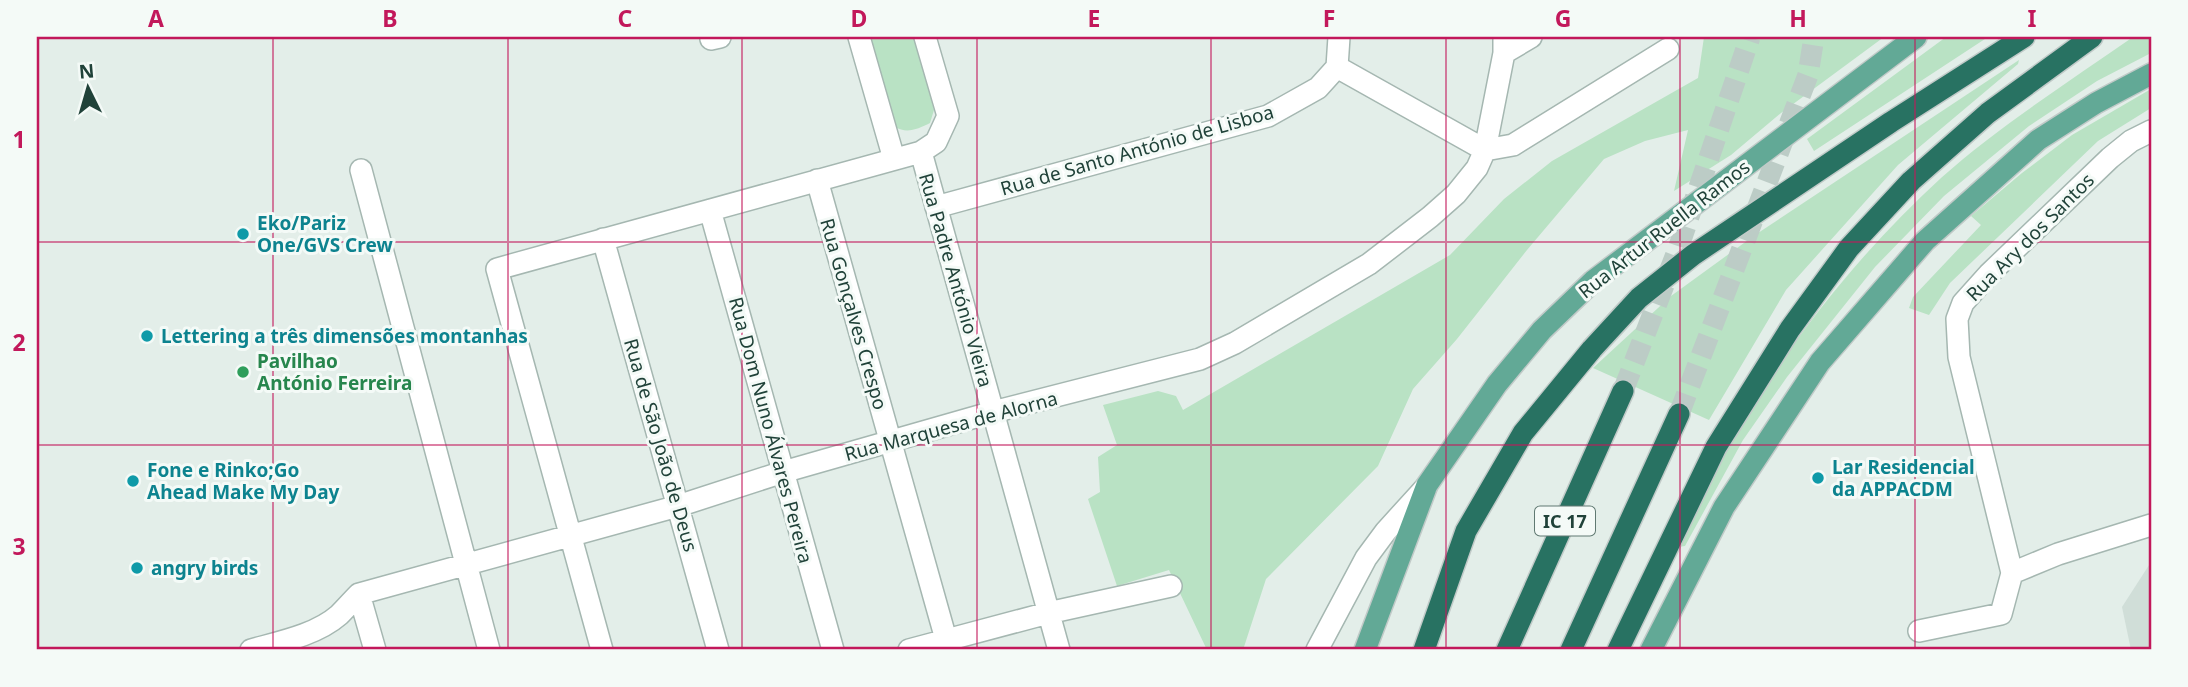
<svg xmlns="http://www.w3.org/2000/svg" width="2188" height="687" viewBox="0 0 2188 687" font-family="'Noto Sans',sans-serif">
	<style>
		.built { fill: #d0ded8 }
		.green { fill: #b9e2c4 }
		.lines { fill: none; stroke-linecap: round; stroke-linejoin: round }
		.highway-tunnel { stroke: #bcccc6; stroke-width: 21; stroke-dasharray: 21 10; stroke-linecap: butt }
		.minor-casing { stroke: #a5b7b1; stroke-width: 24 }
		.major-casing { stroke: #c1cac8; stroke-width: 24 }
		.highway-casing { stroke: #c1cac8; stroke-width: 24 }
		.minor { stroke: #fff; stroke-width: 21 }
		.major { stroke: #62a996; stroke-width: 21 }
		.highway { stroke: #287262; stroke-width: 21 }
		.grid { fill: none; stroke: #c2185b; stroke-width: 2; stroke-opacity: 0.55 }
		.culture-dot { fill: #0f9aa8; stroke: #f4faf7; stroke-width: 2.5 }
		.leisure-dot { fill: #2e9e5b; stroke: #f4faf7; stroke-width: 2.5 }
		.labels { text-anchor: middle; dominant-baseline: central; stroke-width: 6; stroke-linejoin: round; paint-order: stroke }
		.shield { fill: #f4faf7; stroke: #607972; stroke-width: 2 }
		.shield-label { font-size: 18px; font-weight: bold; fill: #204239 }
		.street-label { font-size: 19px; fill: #204239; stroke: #f4faf7 }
		.culture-label { font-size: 19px; font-weight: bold; fill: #0d838f; stroke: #f4faf7; text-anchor: start }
		.leisure-label { font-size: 19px; font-weight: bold; fill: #27864d; stroke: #f4faf7; text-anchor: start }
		.neatline { fill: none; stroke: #c2185b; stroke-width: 2.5 }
		.grid-label { font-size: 23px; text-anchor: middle; font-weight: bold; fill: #c2185b }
	</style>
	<rect width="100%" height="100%" fill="#e3eee9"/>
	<!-- built -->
	<path class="built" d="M2151,562V650H2131L2122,607Z"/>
	<!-- green -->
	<path class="green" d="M869,37H915L934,110L930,123C918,129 907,134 895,127Z
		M1704,37H1884L1781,113L1731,155L1674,191L1688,130L1645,141L1604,159L1527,250L1457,339L1413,389L1378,466L1266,579L1243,650H1207L1169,570L1117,586L1088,499L1100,492L1098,457L1117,445L1103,405L1158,391L1176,396L1183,410L1450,255L1504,199L1552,161L1698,78Z
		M1946,37H1988L1814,151L1807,139Z
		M2133,37H2151V53L2097,81L2029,126L1944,196L1875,267L1787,377L1743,440L1685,546L1678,547C1696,511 1712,473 1733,438C1788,343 1859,253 1941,178C1998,127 2070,81 2133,37Z
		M2019,60L2018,64L1898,165L1786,290L1709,420L1593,368L1671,296L1755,235Z
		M2151,89V108L2098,141L1950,283L1929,315L1909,308L1913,297L1981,225L1971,216L2022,173L2072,135Z"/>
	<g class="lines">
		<!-- highway-tunnel -->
		<path class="highway-tunnel" d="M1623,391L1678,249L1750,37
			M1679,414L1808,75L1814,37"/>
		<defs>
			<path id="minor" d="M859,37L894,159
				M711,39L720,37
				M1504,53L1531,37
				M1337,67L1485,150
				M1485,150L1513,145L1668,49
				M921,152L1059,650
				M361,170L489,650
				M817,180L949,650
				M936,207L1268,116L1318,88L1337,67L1339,37
				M710,210L833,650
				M603,239L718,650
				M2012,573L2058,554L2151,525
				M359,594L678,506L783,472L993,412L1200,359L1235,343L1369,264L1430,217L1456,194L1477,168L1485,150L1504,53V37
				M359,594L375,650
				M1919,631L2001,614L2012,573L1959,357L1957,319L1963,303L1989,274L2110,158L2131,141L2151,131
				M251,650C280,642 316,635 339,615C346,608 352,601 359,594
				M602,650L497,269L921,152L936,142L948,116L925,37
				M909,650L1048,613L1171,586
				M1317,650L1366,558L1386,531L1426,487"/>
			<path id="major" d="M1365,650L1427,485L1497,384L1542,330L1593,281L1916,37
				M1651,650L1724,507L1820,362L1925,241L2038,140L2096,103L2151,74"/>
			<path id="highway" d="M1424,650L1466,531L1523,433L1592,349L1639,298L1693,255L1891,122L2024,37
				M1507,650L1623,391
				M1571,650L1679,414
				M1618,650L1716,447L1790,329L1849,248L1911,181L1988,113L2092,37"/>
		</defs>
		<!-- minor casing -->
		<use href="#minor" class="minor-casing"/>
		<!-- major casing -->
		<use href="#major" class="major-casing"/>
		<!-- highway casing -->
		<use href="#highway" class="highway-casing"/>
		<!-- minor -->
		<use href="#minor" class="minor"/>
		<!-- major -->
		<use href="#major" class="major"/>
		<!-- highway -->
		<use href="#highway" class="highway"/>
	</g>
	<!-- grid -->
	<path class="grid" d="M273,37V650M508,37V650M742,37V650M977,37V650M1211,37V650M1446,37V650M1680,37V650M1915,37V650M37,242H2151M37,445H2151"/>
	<!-- markers -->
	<g class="culture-dot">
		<circle cx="243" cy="234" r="7"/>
		<circle cx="147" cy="336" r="7"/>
		<circle cx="1818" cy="478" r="7"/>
		<circle cx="133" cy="481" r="7"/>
		<circle cx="137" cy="568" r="7"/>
	</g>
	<circle class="leisure-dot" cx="243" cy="372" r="7"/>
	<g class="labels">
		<!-- shield labels -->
		<rect class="shield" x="1535" y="506.5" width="60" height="29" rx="5"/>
		<g class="shield-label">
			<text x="1565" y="521">IC 17</text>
		</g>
		<!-- street labels -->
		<g class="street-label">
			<text transform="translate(1137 150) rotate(-16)">Rua de Santo António de Lisboa</text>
			<text transform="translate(1664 229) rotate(-38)">Rua Artur Ruella Ramos</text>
			<text transform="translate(2030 237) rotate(-45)">Rua Ary dos Santos</text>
			<text transform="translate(956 280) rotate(74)">Rua Padre António Vieira</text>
			<text transform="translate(854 314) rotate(74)">Rua Gonçalves Crespo</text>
			<text transform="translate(951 426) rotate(-15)">Rua Marquesa de Alorna</text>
			<text transform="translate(771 430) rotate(75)">Rua Dom Nuno Álvares Pereira</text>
			<text transform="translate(661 445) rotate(74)">Rua de São João de Deus</text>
		</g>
		<!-- culture labels -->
		<g class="culture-label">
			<text x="257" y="223">Eko/Pariz<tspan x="257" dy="22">One/GVS Crew</tspan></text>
			<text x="161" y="336">Lettering a três dimensões montanhas</text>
			<text x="1832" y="467">Lar Residencial<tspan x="1832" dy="22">da APPACDM</tspan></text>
			<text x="147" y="470">Fone e Rinko;Go<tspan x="147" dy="22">Ahead Make My Day</tspan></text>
			<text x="151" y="568">angry birds</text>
		</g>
		<!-- leisure labels -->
		<g class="leisure-label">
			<text x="257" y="361">Pavilhao<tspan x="257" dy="22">António Ferreira</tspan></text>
		</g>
	</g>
	<!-- border -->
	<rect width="2188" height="687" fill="none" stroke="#f4faf7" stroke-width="77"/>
	<!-- north arrow -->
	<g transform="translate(88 88) rotate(355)" stroke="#f4faf7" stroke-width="5" paint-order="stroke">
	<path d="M0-5L12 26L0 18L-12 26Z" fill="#204239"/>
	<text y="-10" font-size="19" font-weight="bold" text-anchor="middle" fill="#204239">N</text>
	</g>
	<rect x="38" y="38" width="2112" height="610" class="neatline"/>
	<g class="grid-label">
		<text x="156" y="27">A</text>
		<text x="390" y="27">B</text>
		<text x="625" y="27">C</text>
		<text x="859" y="27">D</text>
		<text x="1094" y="27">E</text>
		<text x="1329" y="27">F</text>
		<text x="1563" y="27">G</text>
		<text x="1798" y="27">H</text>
		<text x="2032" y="27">I</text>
		<text x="19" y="148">1</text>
		<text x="19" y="351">2</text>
		<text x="19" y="555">3</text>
	</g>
</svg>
